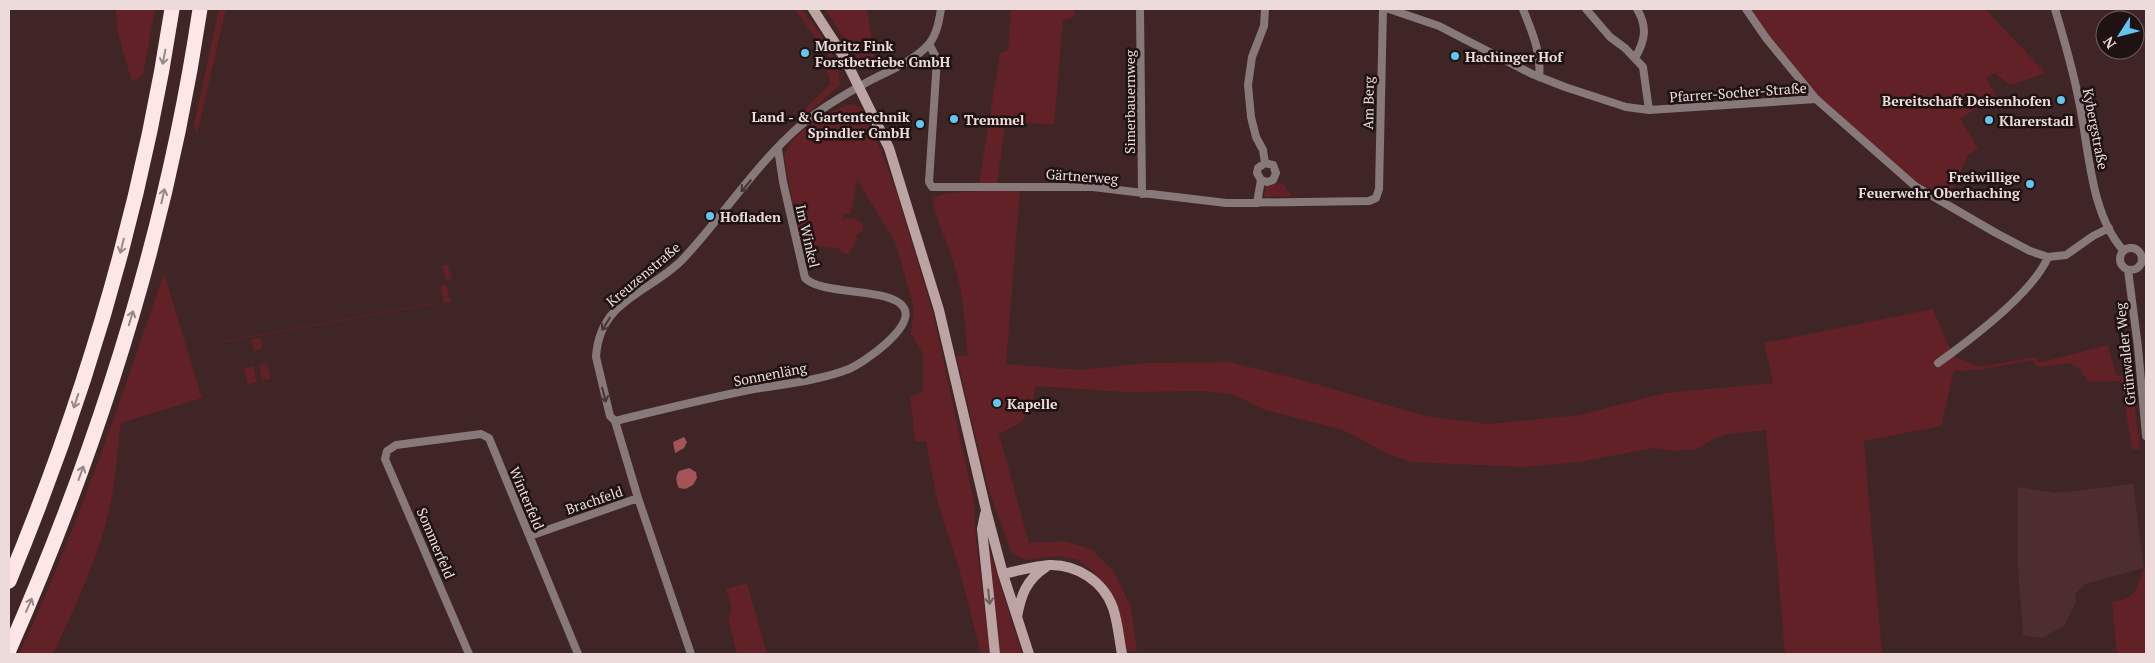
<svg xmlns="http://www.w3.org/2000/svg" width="2155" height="663" viewBox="0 0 2155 663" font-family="'PT Serif',serif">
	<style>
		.built { fill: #4e2d2e }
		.green { fill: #612126 }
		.water { fill: #a45356 }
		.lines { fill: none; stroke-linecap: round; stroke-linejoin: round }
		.street { stroke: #877979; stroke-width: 8 }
		.secondary { stroke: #bba4a3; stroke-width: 10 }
		.highway { stroke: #fce6e6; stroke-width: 15 }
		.oneway { stroke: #988787 }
		.oneway2 { stroke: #433636 }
		.oneway3 { stroke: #6c5b5a }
		.poi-dot { fill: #65c5ef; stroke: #1e1212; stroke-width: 2 }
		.labels { text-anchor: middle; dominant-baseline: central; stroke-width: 5; stroke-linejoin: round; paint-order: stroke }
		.poi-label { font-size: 14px; font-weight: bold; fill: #eddbdb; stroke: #1e1212; text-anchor: start }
		.street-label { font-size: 14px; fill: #eddbdb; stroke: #1e1212 }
	</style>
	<rect width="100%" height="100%" fill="#3f2525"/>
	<!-- built -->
	<path class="built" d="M2133,484L2144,568L2085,584L2075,594L2076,602L2064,626L2042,638L2023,635L2018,567V487L2056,493Z"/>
	<!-- green -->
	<path class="green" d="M116,9H155L143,75L132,82L117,30Z
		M219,9H226L197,134L194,124Z
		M794,9H802C818,32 840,55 840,85L806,115L804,110L831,83L824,65L829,56Z
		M825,9H867L875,59L862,66Z
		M1011,9H1074V17L1063,20L1054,125L1006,121L997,183H979L1000,53L1008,50Z
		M1749,9H1985L2046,73L2010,85L1995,73L1986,78L1996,96L1960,119L1978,148L1968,156L1948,199L1916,181L1818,97L1764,30Z
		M851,104L861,108L881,150L897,194L933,313L974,501L976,539L990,654H981L959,568L937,500L926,442L915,441L910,396L923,392V354L911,334L914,307L895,242L857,180L851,214L844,213L843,222L845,219C853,217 857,219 863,224V230L856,236C855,244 854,248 847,254L841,252L840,249L800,243L784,156C794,129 825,112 851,104Z
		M1282,183L1292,196L1264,197L1266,185Z
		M997,190H1020L1006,364L1080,370L1145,363L1230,362L1306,381L1425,416L1488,424L1579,415L1665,393L1773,383L1764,343L1933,309L1953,356L1979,367L2036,357L2038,363L2108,345L2116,375L2131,377L2140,449H2132L2121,381L2089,382L2081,371L2071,363L2038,367L2032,360L1980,370L1954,371L1941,426L1864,441L1882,654H1785L1766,430L1729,434L1713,439L1697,449L1673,451L1652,448L1580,462L1523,467L1411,462L1388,454L1343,430L1265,410L1234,395L1204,391L1124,392L1036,386C1029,418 1028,420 999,434L1029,543L1064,541L1091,549L1114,572L1131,607L1137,651H1126L1109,591L1094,573L1078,560L1059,556L1026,560L1012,554L989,491L956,355L968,356C965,327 964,299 956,271C950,246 936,223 932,197L949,193Z
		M447,264L452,279L446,280L442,266Z
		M164,273L202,398L121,423C117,450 116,480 110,507C98,559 75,607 53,654H19C77,531 120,401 164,273Z
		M446,284L451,302L444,303L440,286Z
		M434,303V304L224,342V341Z
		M260,338L262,349L254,351L251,339Z
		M267,363L271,379L262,380L259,365Z
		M253,366L257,382L248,384L244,368Z
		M988,546L1022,654H1000Z
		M2144,568L2146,569V654H2117L2112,602C2138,598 2135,590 2144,568Z
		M747,583L767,654H737L728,618L732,610L726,589Z"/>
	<!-- water -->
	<path class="water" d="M684,437L687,442L684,448L675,453L673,442Z
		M689,468L696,472L697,478L693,485L685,489L679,488C676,482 675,477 679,471Z"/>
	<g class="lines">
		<!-- street -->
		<path class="street" d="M1140,9L1142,194
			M1265,9L1264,26L1252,57L1248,85L1251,117L1256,137L1263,150L1265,163
			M1389,9L1439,26L1532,74L1565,87L1626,107L1649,110L1816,99
			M1523,9C1531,30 1542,53 1539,77
			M1586,9L1610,37L1625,48L1643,67L1649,110
			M1746,9L1766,38L1816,99L1915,186L1996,233L2030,251L2048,257L2066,255L2093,236L2109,228
			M2055,9C2064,39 2073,70 2079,101C2089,148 2090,213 2123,250
			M929,44L937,59L929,182L932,187H1093L1226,203L1369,201L1376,198L1379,189L1383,9
			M1635,58C1645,41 1648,27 1637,9
			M1257,203L1261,180L1257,173L1258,168L1265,163L1273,165L1276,173L1273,180L1267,182L1261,180
			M2120 259a11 11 0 1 1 22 0a11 11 0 1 1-22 0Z
			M2128,270L2138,347L2146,436
			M1938,363C1970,340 2033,293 2048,257
			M615,421C660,410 704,399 749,390C782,384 818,381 849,369C865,362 915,327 904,308C893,287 822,296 805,278L783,182L778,149
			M530,536L638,498
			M469,654L385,459L387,451L396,445L481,434L489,438L578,654
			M691,654L638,498L615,421L610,416L596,357C597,341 602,325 614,312C634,291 663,280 683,259C723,216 756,164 801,125C822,107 847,93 871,80C891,70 914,61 929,44C937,34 939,21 941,9"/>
		<!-- secondary -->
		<path class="secondary" d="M813,9L844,57L889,148L939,310L986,510L1003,574L1029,654
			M985,514L982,529L995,654
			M1003,574C1018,571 1034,566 1049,565C1077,564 1104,582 1113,608C1118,623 1119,639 1122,654
			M1017,617C1021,595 1026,580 1046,567"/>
		<!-- highway -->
		<path class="highway" d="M9,581C85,398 142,206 172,9
			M9,650C99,446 167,230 200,9"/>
	</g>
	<!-- one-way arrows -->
	<defs><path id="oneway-shaft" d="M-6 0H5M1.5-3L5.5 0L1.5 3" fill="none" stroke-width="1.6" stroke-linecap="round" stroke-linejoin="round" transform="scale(1.25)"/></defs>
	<g class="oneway">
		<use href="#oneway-shaft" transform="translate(164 57) rotate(101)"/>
		<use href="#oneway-shaft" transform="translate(163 196) rotate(-77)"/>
		<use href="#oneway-shaft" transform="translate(122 246) rotate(104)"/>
		<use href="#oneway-shaft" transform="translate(131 318) rotate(-73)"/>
		<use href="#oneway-shaft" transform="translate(76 401) rotate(108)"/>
		<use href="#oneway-shaft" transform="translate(81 473) rotate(-70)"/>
		<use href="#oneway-shaft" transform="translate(29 605) rotate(-66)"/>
	</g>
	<g class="oneway2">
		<use href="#oneway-shaft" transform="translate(746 186) rotate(130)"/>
		<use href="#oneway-shaft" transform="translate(606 324) rotate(122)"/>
		<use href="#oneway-shaft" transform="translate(604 395) rotate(76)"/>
	</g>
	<use class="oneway3" href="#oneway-shaft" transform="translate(989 597) rotate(84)"/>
	<!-- markers -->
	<g class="poi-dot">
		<circle cx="805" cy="53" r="5"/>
		<circle cx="1455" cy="56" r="5"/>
		<circle cx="2061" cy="100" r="5"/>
		<circle cx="954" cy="119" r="5"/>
		<circle cx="1989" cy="120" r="5"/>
		<circle cx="920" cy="124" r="5"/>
		<circle cx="2030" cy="184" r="5"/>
		<circle cx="710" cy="216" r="5"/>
		<circle cx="997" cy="403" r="5"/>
	</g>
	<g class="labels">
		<!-- poi labels -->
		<g class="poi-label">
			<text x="815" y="45">Moritz Fink<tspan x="815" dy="16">Forstbetriebe GmbH</tspan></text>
			<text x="1465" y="56">Hachinger Hof</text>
			<text x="2051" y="100" text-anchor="end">Bereitschaft Deisenhofen</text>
			<text x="910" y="116" text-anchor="end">Land - &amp; Gartentechnik<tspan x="910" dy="16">Spindler GmbH</tspan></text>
			<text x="964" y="119">Tremmel</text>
			<text x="1999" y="120">Klarerstadl</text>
			<text x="2020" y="176" text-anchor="end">Freiwillige<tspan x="2020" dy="16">Feuerwehr Oberhaching</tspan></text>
			<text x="720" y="216">Hofladen</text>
			<text x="1007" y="403">Kapelle</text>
		</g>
		<!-- street labels -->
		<g class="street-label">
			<text transform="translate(1738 92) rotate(-4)">Pfarrer-Socher-Straße</text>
			<text transform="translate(1129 102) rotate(-90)">Simerbauernweg</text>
			<text transform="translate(1368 103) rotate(-89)">Am Berg</text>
			<text transform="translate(2096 129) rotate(79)">Kybergstraße</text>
			<text transform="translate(1082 176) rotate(4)">Gärtnerweg</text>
			<text transform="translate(808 236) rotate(77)">Im Winkel</text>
			<text transform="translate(643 274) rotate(-40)">Kreuzenstraße</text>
			<text transform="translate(2125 354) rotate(-96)">Grünwalder Weg</text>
			<text transform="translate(770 374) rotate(-11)">Sonnenläng</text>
			<text transform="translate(527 498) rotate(67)">Winterfeld</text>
			<text transform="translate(594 500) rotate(-19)">Brachfeld</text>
			<text transform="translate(436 543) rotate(67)">Sommerfeld</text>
		</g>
	</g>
	<!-- border -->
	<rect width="2155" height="663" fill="none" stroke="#eddbdb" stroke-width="20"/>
	<!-- north arrow -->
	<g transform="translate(2120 35) rotate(234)"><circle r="24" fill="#1e1212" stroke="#716262"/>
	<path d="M0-4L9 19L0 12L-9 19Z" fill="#65c5ef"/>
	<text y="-8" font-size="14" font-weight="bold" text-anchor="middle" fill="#eddbdb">N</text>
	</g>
</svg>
